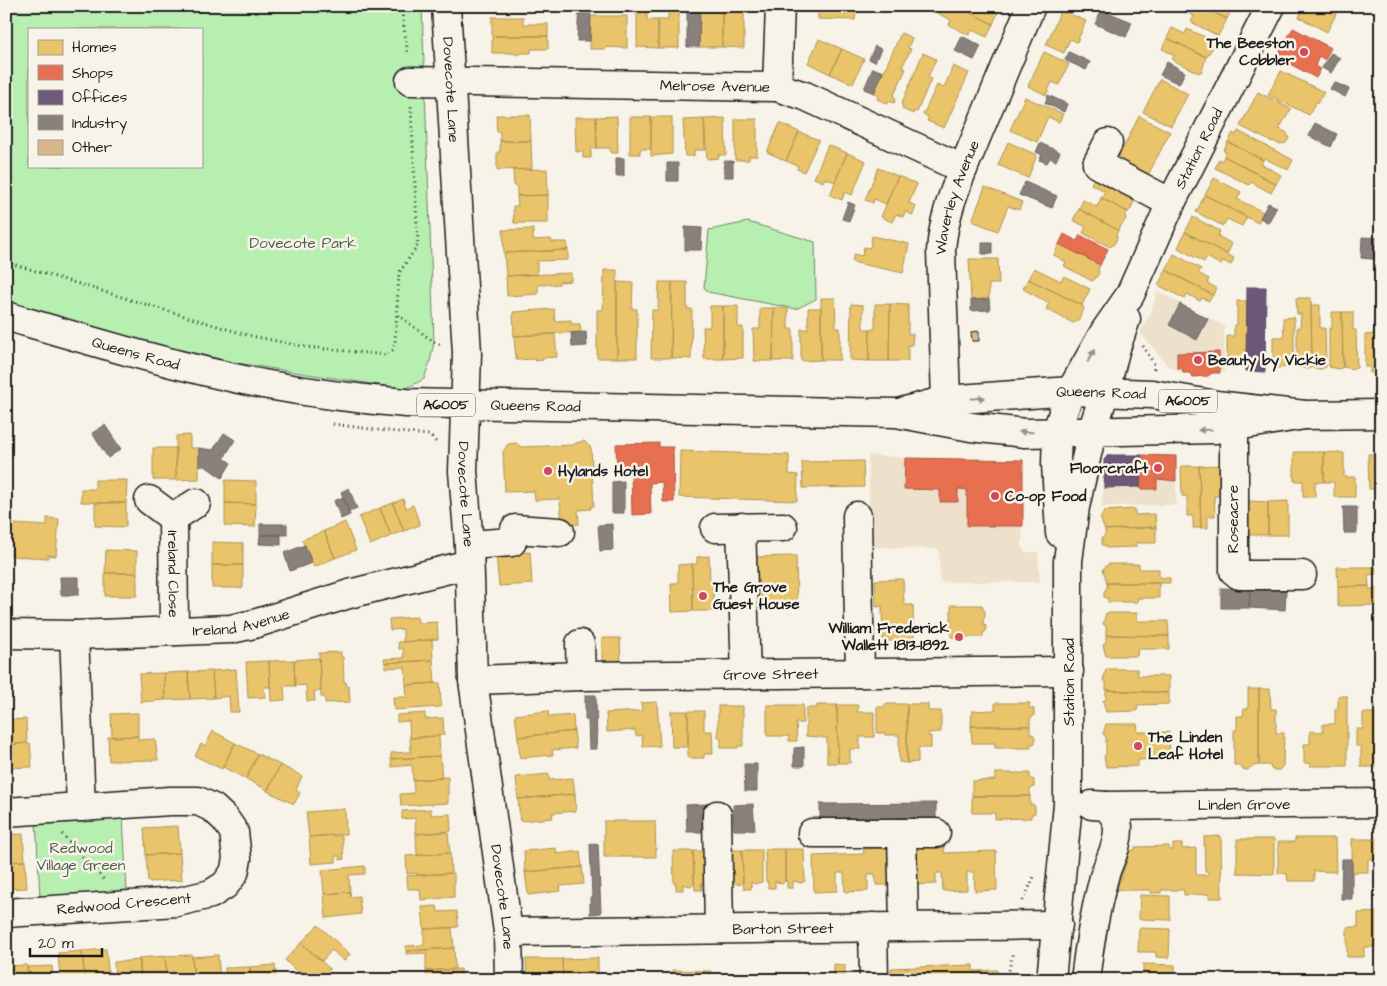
<svg xmlns="http://www.w3.org/2000/svg" width="1387" height="986" viewBox="0 0 1387 986" font-family="'Architects Daughter',sans-serif">
	<style>
		.built { fill: #eee1cc }
		.green { fill: #b7efb1; stroke: #6a8666; fill-rule: evenodd }
		.homes { fill: #e9c46a; stroke: #ac9253 }
		.shops { fill: #e76f51; stroke: #aa5641 }
		.offices { fill: #6d597a; stroke: #55475e }
		.industry { fill: #8a817c; stroke: #69635f }
		.building { fill: #d8b88b; stroke: #1c1c1c }
		.lines { fill: none; stroke-linecap: round; stroke-linejoin: round }
		.minor-casing { stroke: #1c1c1c; stroke-width: 31 }
		.major-casing { stroke: #1c1c1c; stroke-width: 31 }
		.path { stroke: #1c1c1c; stroke-width: 3; stroke-dasharray: 1 4; stroke-linecap: butt }
		.minor { stroke: #f7f3e8; stroke-width: 28 }
		.major { stroke: #f7f3e8; stroke-width: 28 }
		.oneway { fill: #94928c }
		.poi-dot { fill: #d1495b; stroke: #f7f3e8; stroke-width: 2 }
		.labels { text-anchor: middle; dominant-baseline: central; stroke-width: 5; stroke-linejoin: round; paint-order: stroke }
		.shield { fill: #f7f3e8; stroke: #5e5c59; stroke-width: 1 }
		.shield-label { font-size: 14px; font-weight: bold; fill: #1c1c1c }
		.poi-label { font-size: 15px; font-weight: bold; fill: #1c1c1c; stroke: #f7f3e8; text-anchor: start }
		.street-label { font-size: 15px; fill: #1c1c1c; stroke: #f7f3e8 }
		.park-label { font-size: 15px; fill: #4a5b49; stroke: #f7f3e8 }
	</style>
	<rect width="100%" height="100%" fill="#f7f3e8"/>
	<filter id="ink" filterUnits="userSpaceOnUse"><feTurbulence type="fractalNoise" baseFrequency=".02" numOctaves="2"/><feDisplacementMap in="SourceGraphic" scale="10" xChannelSelector="R" yChannelSelector="G"/><feConvolveMatrix kernelMatrix="1 2 1 2 8 2 1 2 1" color-interpolation-filters="sRGB"/></filter>
	<g filter="url(#ink)">
		<!-- built -->
		<path class="built" d="M1157,291L1224,326V372L1183,373L1167,365L1140,332L1151,312Z
			M868,455L905,458L1023,460L1022,548L1025,552H1038L1040,582H940L939,549L870,547Z
			M1109,455L1176,456V505L1114,506L1101,508L1104,488V460Z"/>
		<!-- green -->
		<path class="green" d="M6,6H422L434,342L430,362L424,379L405,389L236,363L118,335L6,300ZM29,29H201V166H29Z
			M748,222L815,242L816,299L796,309L708,292L704,287L709,230Z
			M11,383L6,532V388Z
			M123,817L127,892L40,897L36,821Z"/>
		<!-- homes -->
		<path class="homes" d="M492,6H523V11H491Z
			M668,6H679V48H658V20H668Z
			M700,6L722,7V47H699Z
			M818,6H861L860,12H856L855,20L818,19Z
			M932,6H956L993,24L987,37L972,30L969,35L949,25L951,20L939,14L940,11Z
			M956,6H990L999,10L993,24Z
			M1077,6H1093L1091,12Z
			M1179,6H1201L1227,19L1218,36L1191,22L1194,16L1178,8Z
			M1201,6H1233L1227,19Z
			M1304,6H1340L1327,32L1299,17Z
			M722,7H744V48L722,47Z
			M637,9L647,10V20H658V48L637,47Z
			M1061,10L1086,21L1077,42L1070,39L1064,53L1046,45Z
			M591,16H627V48L606,47V49H590Z
			M492,17H523V24H548V36H492Z
			M1172,28L1185,34L1187,29L1214,41V46L1206,57L1167,38Z
			M901,33L912,38L908,48L911,49L902,67L906,69L893,97L896,98L894,103L889,101L888,104L877,99L878,95L874,93Z
			M492,36H548V49H531V53H521L519,55L512,53H492Z
			M1167,38L1206,57L1202,71L1199,73L1172,60L1174,55L1162,49Z
			M819,39L842,49L830,74L808,63Z
			M842,49L864,59L853,84L830,74Z
			M1044,52L1069,64L1059,85L1052,82L1046,95L1028,86Z
			M923,53L936,59L928,77L931,79L917,112L914,111L913,114L902,109L903,106L901,105Z
			M953,66L969,73L944,128L927,121L929,117L923,115L937,85L944,88Z
			M1281,71L1324,92L1318,103L1316,102L1309,115L1268,95Z
			M1160,79L1188,94L1171,126L1143,112Z
			M1258,92L1291,109L1279,129L1286,132L1289,138L1286,143L1279,144L1273,141L1272,142L1240,126Z
			M1025,97L1063,114L1059,122L1048,117L1037,142L1010,130Z
			M496,115H530L531,141H500V132H497Z
			M617,116L618,153H611L610,148H597L596,117Z
			M1139,116L1170,132L1144,183L1114,167Z
			M575,117H596L597,148H591V158H583V151L576,152Z
			M630,117H651V149H640V154H630Z
			M651,117H672V154L651,156Z
			M725,118L726,155H718L719,158L707,159L704,119Z
			M704,119L705,150H694V156H685L683,120Z
			M735,119H757V156H749V160H735Z
			M780,123L799,132L786,161L767,152Z
			M1238,131L1293,160L1288,170L1264,158L1263,160L1228,142L1233,133L1236,135Z
			M799,132L819,140L804,172L797,169L798,166L786,161Z
			M500,141H531L532,169L497,170V152H500Z
			M1008,142L1037,155L1028,178L998,165Z
			M1228,142L1263,160L1261,164L1281,175L1276,184L1224,156L1226,152L1223,151Z
			M828,145L847,153L835,182L825,178L823,182L814,178Z
			M847,153L866,161L852,195L845,192L842,200L830,195Z
			M1224,156L1276,184L1271,193L1251,182L1249,185L1215,168L1219,159L1222,161Z
			M878,168L898,176L886,204L874,199L873,203L865,200Z
			M547,169L548,195L517,196V186H514L513,170Z
			M1097,173L1136,194L1131,209L1128,212L1101,198L1105,191L1091,184Z
			M898,176L917,184L909,203L916,206L913,215L905,212L903,217L896,214L892,222L881,217Z
			M1214,178L1241,192L1237,199L1263,212L1258,223L1205,195Z
			M985,187L1022,202L1019,210L1008,206L998,231L972,221Z
			M548,195V223H514L513,206H518L517,196Z
			M1205,195L1247,217L1242,226L1227,219L1223,226L1196,212Z
			M1101,198L1128,212L1125,215L1126,219L1118,230L1079,209L1083,200L1097,207Z
			M1079,209L1118,230L1116,235L1117,238L1114,244L1110,247L1083,233L1086,227L1073,220Z
			M1193,217L1220,231L1218,236L1232,244L1227,254L1185,232Z
			M533,229V240L551,239L552,242H567L568,250L504,253L503,230Z
			M1185,232L1234,258L1231,265L1223,261L1221,265L1207,257L1204,262L1178,248Z
			M872,236L909,244L903,273L852,262L854,254L862,256L864,247L870,248Z
			M1059,244L1100,265L1098,270L1099,273L1095,279L1092,281L1064,266L1066,262L1054,255Z
			M568,250V260L537,261V274L506,276L504,253Z
			M1174,254L1201,269L1198,273L1209,279L1207,283L1216,288L1213,295L1166,270Z
			M969,259H998L999,284H989V299L971,300Z
			M1034,268L1061,281L1064,276L1090,289L1082,305L1028,279Z
			M604,270H617V358H597V310H603Z
			M1166,270L1213,295L1209,301L1202,298L1200,301L1187,294L1185,299L1158,285Z
			M571,273V281L559,282V284L538,285V294L507,296L506,276Z
			M1028,279L1082,305L1084,309L1078,321L1073,323L1046,309L1049,303L1023,289Z
			M617,282L633,283L632,309H637V358H617Z
			M659,282H672L671,358H651L652,310H658Z
			M672,282H687V309H692L691,359L671,358Z
			M821,298H835L836,328H840V360H821Z
			M1296,298H1311L1312,367L1308,369L1297,367V327L1300,328L1301,314H1297Z
			M1237,301H1247L1246,366L1232,368L1227,366V336H1234V325H1237Z
			M851,304L863,305V329H870L869,361L850,360Z
			M875,304H890L889,361H869L870,329H875Z
			M890,304L908,305V334H913L912,345H908V361H889Z
			M1311,305H1320V328H1325L1326,367L1321,369H1315L1312,367Z
			M710,306H723V359H704L703,327H710Z
			M723,306H738V327H743V358L723,359Z
			M760,308H774L773,361H754L753,329H760Z
			M774,308H788V329H793V361H773Z
			M808,308H821V360L801,361V329H808Z
			M554,309L555,321L571,320V324H580L581,332L514,336L513,312Z
			M1332,312H1342L1343,367L1339,369L1329,367V328L1332,329Z
			M1342,312H1353V330H1356L1357,368L1353,369L1343,367Z
			M1381,315V372L1370,373V367H1365V335L1374,334V316Z
			M1294,317V367L1278,368L1273,366V337H1284L1283,318Z
			M555,334L557,357L543,358V360L535,361V359L516,360L514,336Z
			M190,435V448H199V479L176,480V436Z
			M584,441L591,448L594,506H591V509L578,510L579,524L562,525L560,499L535,500L534,491L505,492L503,452L508,444L516,443L521,447L573,445L576,443Z
			M153,448H176V480H153Z
			M680,451L789,455V474L798,475L797,501L679,497Z
			M1294,452H1324V482H1315V497H1303V481H1294Z
			M1324,452L1344,453V477H1355V497H1334V482H1324Z
			M1368,454H1381V489H1369Z
			M863,461L864,487L803,488L802,462Z
			M1220,465V496H1214L1215,516H1208V528H1201L1199,466Z
			M1181,466H1199L1201,528H1193V516H1187V496H1182Z
			M95,480H127L126,503L81,502V489H95Z
			M225,480L256,481V504L225,503Z
			M403,499L406,508L413,505L420,525L404,531L393,503Z
			M1248,501L1268,502V535H1248Z
			M1288,501V535H1268V502Z
			M95,503H126V527L95,526Z
			M225,503L256,504L255,527L225,526Z
			M393,503L404,531L391,536L380,508Z
			M380,508L391,536L370,545L359,517Z
			M1135,509V515L1155,514L1156,527L1105,530L1100,517L1104,513V511Z
			M47,518L59,519L56,556L48,555V558L11,556L13,524L47,526Z
			M345,522L356,550L335,558L324,531Z
			M1156,527V543H1135L1136,547L1106,548V546L1102,545V538L1105,535V530Z
			M324,531L335,558L314,567L302,540Z
			M212,542L243,543V565H212Z
			M106,550L137,551V573H105Z
			M530,552L532,584L499,586L496,555Z
			M709,556L710,582H713L714,611H693L692,564H697V557Z
			M796,556L797,607L752,608L751,586H758V578H751L750,557Z
			M692,564L693,611L672,612L671,583H678V565Z
			M1108,564H1139V569H1159V577L1170,578V583H1107L1103,569Z
			M212,565H243V588H212Z
			M1337,567H1376V574L1368,575L1369,586L1338,587Z
			M105,573H137V596H105Z
			M903,579L904,605H913L914,641H883L882,606L876,607L875,580Z
			M1107,583H1159V598H1137L1138,602H1108V599L1104,597V591L1107,588Z
			M1369,586V589H1380V605L1338,606V587Z
			M951,605H982L983,609L985,611V617L983,620V623L986,626V631L983,633V637H951Z
			M1106,613H1137V621H1168L1169,636L1106,635V626L1103,624Z
			M417,617L418,623L437,622L438,639L403,642V629L390,630L389,619Z
			M1106,635L1169,636V649H1138L1137,656H1106L1103,645L1106,643Z
			M602,638H620L621,664H602Z
			M432,640L433,660L385,663L384,659L404,658L403,648L399,649L398,642Z
			M341,652V657H343L344,682H346L347,687L349,686L350,702L325,703V697H321L319,653Z
			M319,658L321,691H314L315,701H307L306,685L295,686L294,660Z
			M294,660L295,686H284L285,700L271,701L269,661Z
			M433,660L435,683L406,685L405,667L385,668V663Z
			M269,661L270,687H264L265,697L248,698L246,662Z
			M236,669L239,712H230L229,696L214,698L212,671Z
			M1106,669H1137L1138,676H1169V693L1106,690V682L1103,680Z
			M212,671L214,698L190,699L188,672Z
			M188,672L190,699L165,700L164,673Z
			M164,673L165,700L141,702L139,674Z
			M440,683L441,707L394,710L393,697H407L406,685Z
			M1248,689H1259V765L1252,766L1248,770L1242,769L1239,765H1234V730H1237V716H1243L1244,709H1248Z
			M1259,689H1270L1271,709H1276V733H1284L1283,766L1279,770H1272L1269,765H1259Z
			M1106,690L1169,693V704L1138,705L1137,711L1106,712L1103,701L1106,699Z
			M1338,696H1347V766H1310V763H1304V744H1310V731L1323,732V724H1335V709H1338Z
			M657,702L660,746L643,747L642,735L636,736L635,730L607,732L606,713L642,711L641,703Z
			M995,703H1030L1029,708L1034,709V716L1030,718V726H971L972,711L995,710Z
			M885,704H907V763L899,762V735H885V733H877V707H885Z
			M907,704H928V711H941V732L928,733V736H931V748H918V762L907,763Z
			M767,705H803V723H796L797,741H789V736H767Z
			M817,705H837L838,763H827V738L806,736V708H817Z
			M837,705H858L857,712H874V737H860V749H850V763H838Z
			M718,706H743V746H737L738,748H721V738H718Z
			M1377,706H1381V767H1377Z
			M548,711L549,717L573,715L574,731L518,737L515,715Z
			M671,711H688V747H672Z
			M688,711H704V731H712L713,754H704V758H688Z
			M138,713V736L112,737L111,714Z
			M425,713V719L443,718L444,735L410,738L409,721L397,722V715Z
			M1363,713H1377V767H1361V746H1356V729H1363Z
			M26,719L27,743L6,745V720Z
			M1106,724H1137L1138,732H1169L1170,759L1138,760V766L1106,767L1104,756L1106,754V737L1103,734Z
			M971,726H1030V734H1033L1035,737V743L1030,745L1031,748H995V743H972Z
			M213,731L235,743L222,769L195,756L201,744L205,746Z
			M574,731L576,748L552,750L553,755L520,758L518,737Z
			M138,736V740L155,739L158,760L109,761L108,737Z
			M439,736L440,756L391,759V753L411,752L410,738Z
			M30,743L32,767L6,768V745Z
			M235,743L258,754L246,779L223,767Z
			M258,754L280,765L268,790L246,779Z
			M440,756L442,778L413,780L412,765L392,767L391,759Z
			M280,765L302,776L296,790L300,793L294,804L267,791Z
			M995,773H1030V778L1034,780V787L1030,789V796H972V781L995,780Z
			M549,774V780L573,778L575,794L518,799L516,777Z
			M448,777V803L401,806L400,794L414,793L413,780Z
			M575,794L576,811L552,813L553,818L520,821L518,799Z
			M972,796H1030V805L1033,804L1035,807V813L1031,815V818L995,819V813H972Z
			M345,809L346,834L309,837L306,812Z
			M431,809V815L450,814L451,831L416,834L415,818L402,819V811Z
			M604,821H655L656,857H604Z
			M178,826L180,853L146,855L144,828Z
			M448,832L450,853L417,855L416,834Z
			M23,834L25,861L6,862V835Z
			M334,835V836H342L344,859L340,860V856H336V862L311,864L309,837Z
			M1221,836L1222,898H1209V894L1184,895V890H1161V893H1151V890H1122L1117,889L1128,857V851L1135,850V847L1169,846V850H1173V844H1182V849L1196,848V875H1208V871H1205L1204,837Z
			M1295,838H1335L1336,872L1314,871V881H1288L1287,874L1278,873V842H1295Z
			M1237,839H1274V874L1237,873Z
			M1352,839H1381V859H1368V872H1352Z
			M912,846H944V853L996,851L997,890L975,891L974,872H967V890L943,891L942,873H936V884L912,885Z
			M895,847L897,885H876L875,874H868V891L845,892L844,873H837V891L814,892L813,856L864,854L863,849Z
			M556,848L557,854L580,851L582,867L525,872L524,851Z
			M765,849H785V881L782,884L775,881V888H768V881L766,882Z
			M785,849H804L805,881L801,883L793,881V888H787V881H785Z
			M723,850H742L743,882L740,885L732,882Z
			M742,850H762V882L755,884L751,882V889H744L743,882Z
			M673,851H693L694,884L690,886L683,884V890H676V884H674Z
			M693,851H713L706,886L701,883L702,890H695Z
			M180,853L182,880L148,882L146,855Z
			M450,853L451,873L417,875V873L407,874L406,856Z
			M25,861L27,888L6,889V862Z
			M365,866V874L349,875L350,892L324,894L322,870Z
			M582,867L584,884L560,886L561,891L528,895L525,872Z
			M454,873V897L421,900L420,889H408L407,876Z
			M350,892L351,897L359,896L361,914L326,918L324,894Z
			M1140,895L1170,896V920L1139,919Z
			M437,906L438,912L457,911L458,927L424,929L422,907Z
			M1381,912V947H1364V957H1347V927H1358V913Z
			M318,925L350,954L344,961L332,950L322,961L301,943Z
			M452,928L454,948L406,951V946L424,945V929Z
			M1139,928L1170,929L1169,958L1156,957V952H1138Z
			M301,943L330,969L321,980H309L307,978L305,980L285,960Z
			M454,948L455,969L426,971V953L406,954V951Z
			M106,949L109,980H85L82,951Z
			M82,951L85,980L60,979L58,953Z
			M192,955L194,980H167L165,956Z
			M218,955L220,980H194L192,957Z
			M165,956L167,980H141L139,958Z
			M598,958V980H563L562,959Z
			M526,959H562L563,980H527Z
			M140,960L141,980H115L114,962Z
			M834,964L845,965V980H826V975L834,976Z
			M1143,964L1175,965V980H1143Z
			M27,965L28,980H6V966Z
			M275,965L276,980H251L250,967Z
			M973,965V971L997,970V980H891V968Z
			M52,966L53,980H28L27,967Z
			M250,967L251,980H226L225,968Z
			M461,969L462,980H427L426,971Z
			M672,970L711,971V980H671Z
			M739,977H755V980H739Z"/>
		<!-- shops -->
		<path class="shops" d="M1293,28L1331,48L1325,60L1319,56L1315,66L1321,69L1316,78L1277,57Z
			M1064,234L1077,241L1080,235L1108,249L1100,265L1059,244Z
			M1219,352L1220,373H1212L1208,376L1193,377L1189,373H1183L1182,368H1177V353Z
			M659,443V447H673L674,502H663L662,482L650,483L651,514L632,515L631,474H617L616,444Z
			M1141,455L1176,456V481L1157,479V489H1140Z
			M905,458L1023,460V526H967V490L958,489V502H940V490L904,489Z"/>
		<!-- offices -->
		<path class="offices" d="M1247,287H1266L1265,372L1246,371Z
			M1108,455H1141L1140,487L1104,488V460Z"/>
		<!-- industry -->
		<path class="industry" d="M579,6H591L590,41H577Z
			M687,6H700L699,47H687Z
			M1102,10L1132,22L1126,37L1095,24Z
			M962,36L981,46L974,60L955,51Z
			M875,46L881,49L875,62L869,59Z
			M1069,52L1090,62L1086,70L1065,60Z
			M1331,53L1340,58L1331,73L1322,68Z
			M1167,62L1185,72L1179,84L1160,75Z
			M873,68L883,72L874,93L864,89Z
			M1334,82L1349,89L1345,97L1330,89Z
			M1048,95L1067,104L1064,112L1045,103Z
			M1315,123L1337,134L1331,147L1309,136Z
			M1040,143L1060,152L1056,161L1050,158L1047,163L1039,160L1042,155L1036,152Z
			M616,158H624V176H616Z
			M724,161H733V177H724Z
			M667,163H678V181H667Z
			M1025,182L1057,196L1052,208L1019,195Z
			M848,202L855,205L849,221L842,219Z
			M1268,203L1277,207L1268,223L1260,218Z
			M685,227L702,228L701,250H685Z
			M1362,237L1381,238V260L1361,258Z
			M982,243H992V254H982Z
			M989,299L990,310L971,311V300Z
			M1180,304L1208,319L1197,340L1169,325Z
			M586,332L587,346L572,347L571,333Z
			M105,425L121,449L108,458L92,433Z
			M224,433L235,440L224,458L231,463L222,478L205,466H199V448L213,450Z
			M624,481V513H612V482Z
			M349,488L357,509L349,512L341,492Z
			M343,497L350,515L341,519L334,501Z
			M1343,507H1357V533H1344Z
			M260,524H287V535H260Z
			M612,524L613,550L600,551L598,525Z
			M281,534V545L259,544L260,535Z
			M305,545L312,563L290,571L284,553Z
			M60,577H79V595H61Z
			M1221,588L1250,589L1249,608H1221Z
			M1250,589L1286,590L1285,610L1249,608Z
			M585,695H596L597,749H589L588,720H585Z
			M804,747V766H794V748Z
			M744,764H757V791H745Z
			M936,803V821L820,822V804Z
			M706,804L707,832H687L686,805Z
			M753,804L755,830H734L733,805Z
			M590,844H598L601,913L590,914V897H592Z
			M1342,859H1352V899H1341Z"/>
		<!-- building -->
		<path class="building" d="M979,331V341H972L971,332Z"/>
		<g class="lines">
			<defs>
				<g id="minor">
					<path id="s1" d="M446,6L467,353L463,471L469,545L473,680L508,932L509,980"/>
					<path id="s2" d="M410,81L777,87L805,96L963,169"/>
					<path d="M777,87L780,6"/>
					<path d="M1108,143L1097,164L1171,203"/>
					<path id="s3" d="M946,400L941,251C943,222 952,196 963,169L1031,6"/>
					<path d="M1234,427V571L1239,575H1302"/>
					<path d="M1057,432L1056,464L1060,533"/>
					<path d="M149,500L173,518L196,503"/>
					<path d="M857,516L860,673"/>
					<path id="s4" d="M173,518L174,631"/>
					<path d="M741,527L746,675"/>
					<path d="M715,528L783,527"/>
					<path d="M469,545L512,542L515,529L560,532"/>
					<path id="s5" d="M6,634L74,635L231,629L254,624L349,594L469,564"/>
					<path d="M74,635L81,807"/>
					<path d="M580,644L581,676"/>
					<path id="s6" d="M473,680L581,676L1069,671"/>
					<path id="s7" d="M1106,806L1381,803"/>
					<path d="M6,812L170,801H198L213,808L225,819L234,832L237,859L234,873L225,885L211,894L177,902L6,913"/>
					<path d="M717,815L719,929"/>
					<path d="M812,833H936"/>
					<path d="M902,833L904,926"/>
					<path d="M873,927L874,980"/>
					<path id="s8" d="M508,932L1058,925"/>
					<path d="M1051,980L1068,804V561L1075,507L1092,432L1105,391"/>
					<path d="M1085,980C1089,945 1095,911 1104,877C1109,860 1118,847 1118,829C1118,819 1112,812 1106,806L1092,805"/>
				</g>
				<g id="major">
					<path id="s9" d="M6,316C91,341 176,367 263,384C311,393 358,399 406,403L896,413L971,427L1025,433L1216,429L1305,415"/>
					<path d="M1105,391L1115,351L1126,319"/>
					<path id="s10" d="M905,411L946,400L1071,391L1152,394L1216,405L1305,415L1381,414"/>
					<path id="s11" d="M1057,432L1064,409L1071,391L1105,331L1130,295L1171,203L1271,6"/>
				</g>
			</defs>
			<!-- minor casing -->
			<use href="#minor" class="minor-casing"/>
			<!-- major casing -->
			<use href="#major" class="major-casing"/>
			<!-- path -->
			<path class="path" d="M401,6L408,55
				M6,262L247,335L306,347L386,355L393,350L395,343L399,273L418,245L411,106
				M398,315L434,342L442,345
				M1143,346L1154,364V369
				M333,424L377,430L429,435L437,443
				M62,834L105,881
				M1023,901L1034,877
				M1007,980L1013,951"/>
			<!-- minor -->
			<use href="#minor" class="minor"/>
			<!-- major -->
			<use href="#major" class="major"/>
		</g>
		<!-- one-way arrows -->
		<defs><path id="oneway-solid" d="M-6-.8H1V-3.2L6.5 0L1 3.2V.8H-6Z" transform="scale(1.25)"/></defs>
		<g class="oneway">
			<use href="#oneway-solid" transform="translate(1091 356) rotate(-61)"/>
			<use href="#oneway-solid" transform="translate(978 398) rotate(-5)"/>
			<use href="#oneway-solid" transform="translate(1205 430) rotate(179)"/>
			<use href="#oneway-solid" transform="translate(1026 432) rotate(-178)"/>
		</g>
	</g>
	<!-- markers -->
	<g class="poi-dot">
		<circle cx="1304" cy="52" r="5"/>
		<circle cx="1198" cy="360" r="5"/>
		<circle cx="1158" cy="468" r="5"/>
		<circle cx="548" cy="471" r="5"/>
		<circle cx="995" cy="496" r="5"/>
		<circle cx="703" cy="596" r="5"/>
		<circle cx="959" cy="637" r="5"/>
		<circle cx="1138" cy="746" r="5"/>
	</g>
	<g class="labels">
		<!-- shield labels -->
		<g class="shield">
			<rect x="1159" y="389.5" width="58" height="23" rx="4"/>
			<rect x="417" y="393.5" width="58" height="23" rx="4"/>
		</g>
		<g class="shield-label">
			<text x="1188" y="401">A6005</text>
			<text x="446" y="405">A6005</text>
		</g>
		<!-- poi labels -->
		<g class="poi-label">
			<text x="1294" y="43" text-anchor="end">The Beeston<tspan x="1294" dy="17">Cobbler</tspan></text>
			<text x="1208" y="360">Beauty by Vickie</text>
			<text x="1148" y="468" text-anchor="end">Floorcraft</text>
			<text x="558" y="471">Hylands Hotel</text>
			<text x="1005" y="496">Co-op Food</text>
			<text x="713" y="587">The Grove<tspan x="713" dy="17">Guest House</tspan></text>
			<text x="949" y="628" text-anchor="end">William Frederick<tspan x="949" dy="17">Wallett 1813-1892</tspan></text>
			<text x="1148" y="737">The Linden<tspan x="1148" dy="17">Leaf Hotel</tspan></text>
		</g>
		<!-- street labels -->
		<g class="street-label">
			<text stroke="none"><textPath href="#s2" startOffset="305">Melrose Avenue</textPath></text>
			<text stroke="none"><textPath href="#s1" startOffset="84">Dovecote Lane</textPath></text>
			<text stroke="none"><textPath href="#s11" startOffset="318">Station Road</textPath></text>
			<text stroke="none"><textPath href="#s3" startOffset="205">Waverley Avenue</textPath></text>
			<text stroke="none"><textPath href="#s9" startOffset="135">Queens Road</textPath></text>
			<text stroke="none"><textPath href="#s10" startOffset="198">Queens Road</textPath></text>
			<text stroke="none"><textPath href="#s9" startOffset="540">Queens Road</textPath></text>
			<text stroke="none"><textPath href="#s1" startOffset="489">Dovecote Lane</textPath></text>
			<text transform="translate(1233 519) rotate(-90)">Roseacre</text>
			<text stroke="none"><textPath href="#s4" startOffset="56">Ireland Close</textPath></text>
			<text stroke="none"><textPath href="#s5" startOffset="236">Ireland Avenue</textPath></text>
			<text stroke="none"><textPath href="#s6" startOffset="298">Grove Street</textPath></text>
			<text transform="translate(1069 682) rotate(-90)">Station Road</text>
			<text stroke="none"><textPath href="#s7" startOffset="138">Linden Grove</textPath></text>
			<text stroke="none"><textPath href="#s1" startOffset="894">Dovecote Lane</textPath></text>
			<text transform="translate(124 904) rotate(-5)">Redwood Crescent</text>
			<text stroke="none"><textPath href="#s8" startOffset="275">Barton Street</textPath></text>
		</g>
		<!-- park labels -->
		<g class="park-label">
			<text x="303" y="243">Dovecote Park</text>
			<text x="81" y="848">Redwood<tspan x="81" dy="17">Village Green</tspan></text>
		</g>
	</g>
	<!-- margin -->
	<rect width="1387" height="986" fill="none" stroke="#f7f3e8" stroke-width="25"/>
	<rect x="12" y="12" width="1362" height="961" fill="none" stroke="#1c1c1c" stroke-width="2" filter="url(#ink)"/>
	<!-- legend -->
	<rect x="28" y="28" width="175" height="140" fill="#f7f3e8" stroke="#9f9d96"/>
	<rect x="38" y="40" width="25" height="15" fill="#e9c46a" stroke="#9f9d96"/>
	<text x="72" y="52" font-size="15" fill="#1c1c1c">Homes</text>
	<rect x="38" y="65" width="25" height="15" fill="#e76f51" stroke="#9f9d96"/>
	<text x="72" y="78" font-size="15" fill="#1c1c1c">Shops</text>
	<rect x="38" y="90" width="25" height="15" fill="#6d597a" stroke="#9f9d96"/>
	<text x="72" y="102" font-size="15" fill="#1c1c1c">Offices</text>
	<rect x="38" y="115" width="25" height="15" fill="#8a817c" stroke="#9f9d96"/>
	<text x="72" y="128" font-size="15" fill="#1c1c1c">Industry</text>
	<rect x="38" y="140" width="25" height="15" fill="#d8b88b" stroke="#9f9d96"/>
	<text x="72" y="152" font-size="15" fill="#1c1c1c">Other</text>
	<!-- scale -->
	<path d="M30 948v8h72v-8" fill="none" stroke="#1c1c1c" stroke-width="2.5"/>
	<text x="38" y="948" font-size="15" fill="#1c1c1c" stroke="#f7f3e8" stroke-width="4" paint-order="stroke">20 m</text>
</svg>
